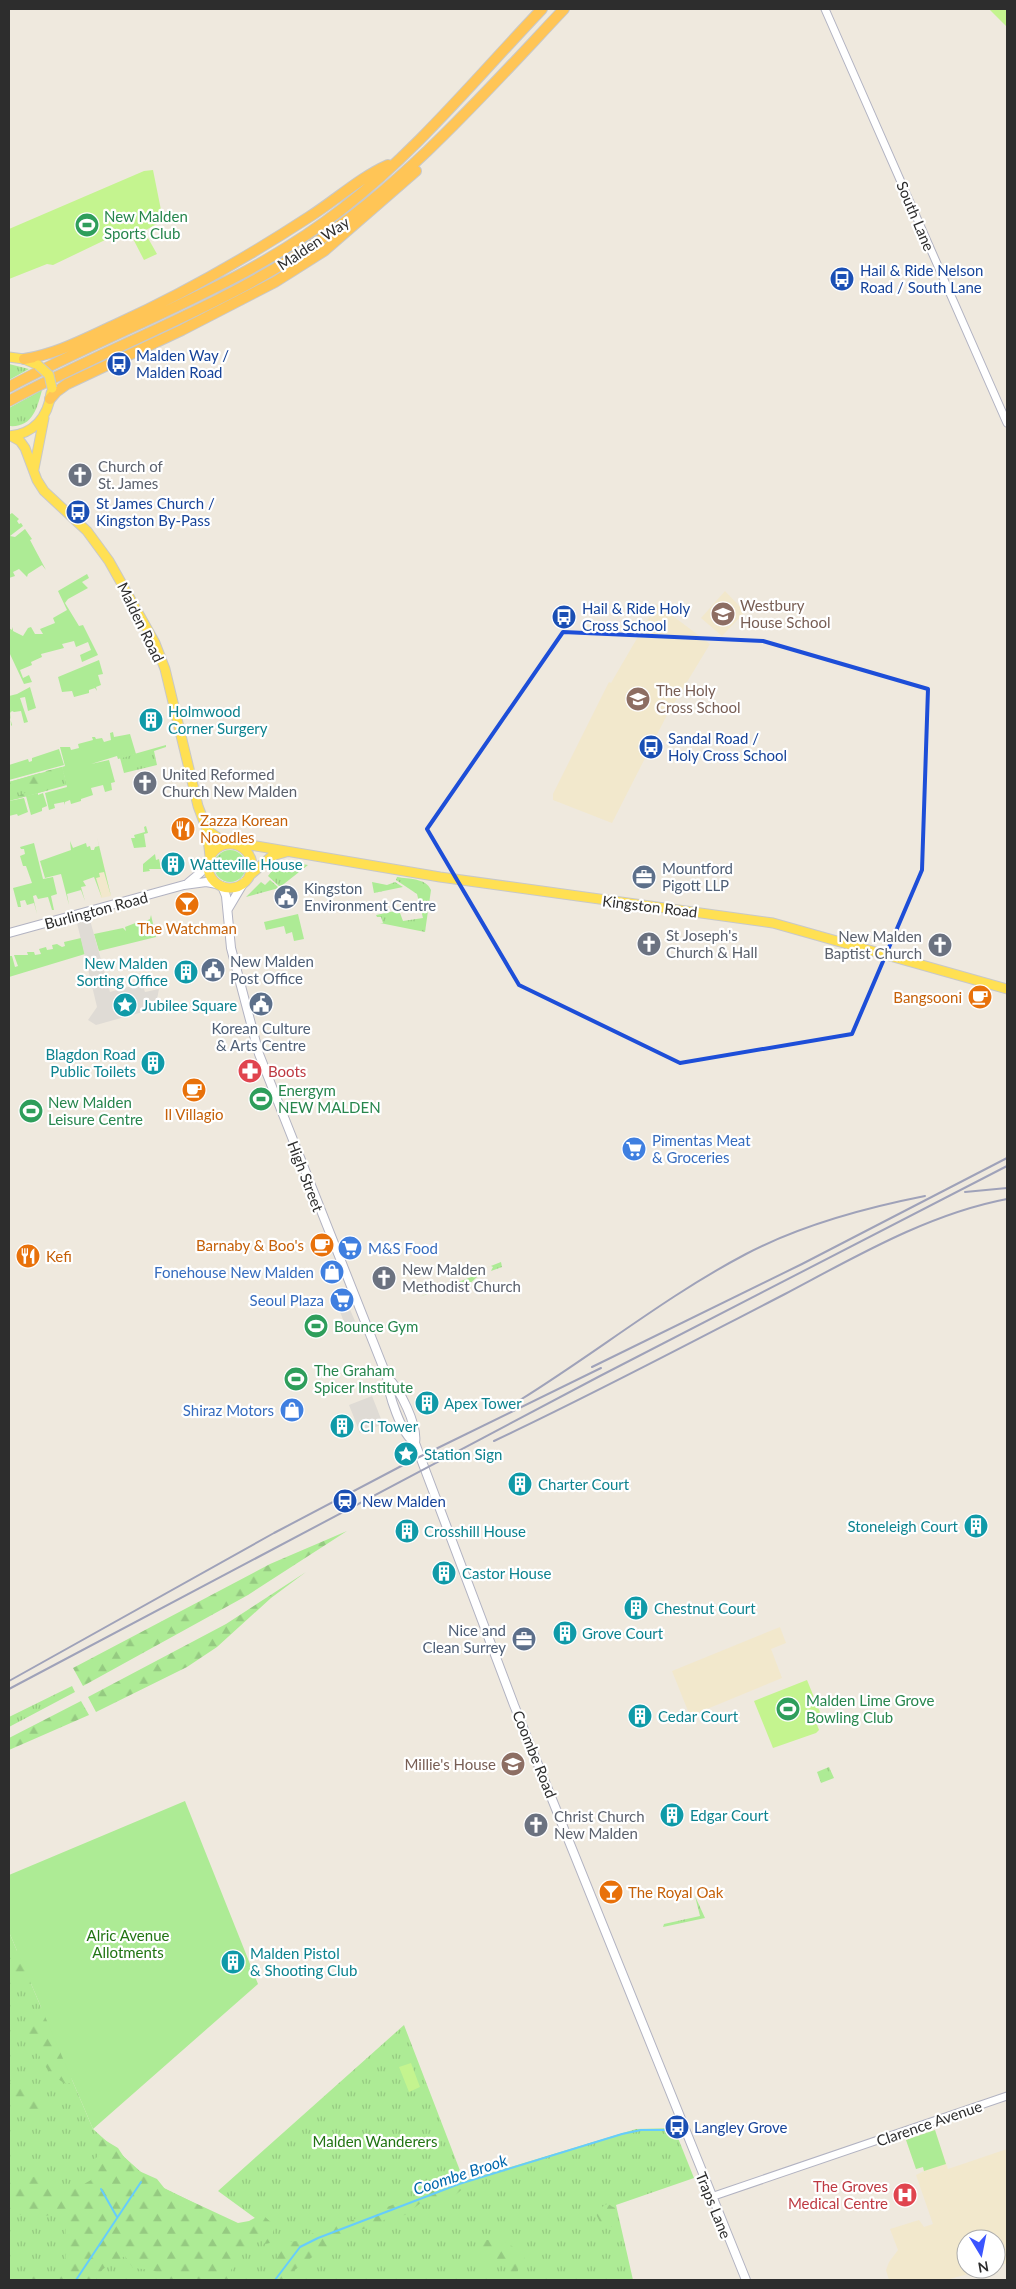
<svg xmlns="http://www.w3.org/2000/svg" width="1016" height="2289" viewBox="0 0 1016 2289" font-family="Lato,sans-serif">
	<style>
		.education { fill: #f2e8cc }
		.grass { fill: url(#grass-tufts) }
		.forest { fill: url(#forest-firs) }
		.garden { fill: #adeb95 }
		.pitch { fill: #c4f48f }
		.plaza { fill: #dfdbd5 }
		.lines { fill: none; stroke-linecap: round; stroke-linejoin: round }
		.stream { stroke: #66ccfc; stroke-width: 2 }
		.tertiary-casing { stroke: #b2b3c2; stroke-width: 9 }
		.secondary-casing { stroke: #b2b3c2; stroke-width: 10 }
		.primary-casing { stroke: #c8c8c8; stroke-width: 11 }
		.trunk-casing { stroke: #c8c8c8; stroke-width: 12 }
		.tertiary { stroke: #fff; stroke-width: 7 }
		.secondary { stroke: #fff; stroke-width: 8 }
		.primary { stroke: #ffe053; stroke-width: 9 }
		.trunk { stroke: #ffc556; stroke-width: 10 }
		.rail { stroke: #9fa2b9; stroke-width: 2 }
		.primary-bridge-casing { stroke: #c8c8c8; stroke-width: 11; stroke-linecap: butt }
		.primary-bridge { stroke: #ffe053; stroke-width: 9 }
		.marked { fill: none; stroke: #1d4ed8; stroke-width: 4; stroke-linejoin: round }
		.labels { text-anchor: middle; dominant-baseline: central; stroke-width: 4.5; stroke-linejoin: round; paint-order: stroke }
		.leisure-label { font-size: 15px; fill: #27864d; stroke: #fff; text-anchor: start }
		.street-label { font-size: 15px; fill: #2d2d2d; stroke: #fff }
		.transit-label { font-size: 15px; fill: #164399; stroke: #fff; text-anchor: start }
		.worship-label { font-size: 15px; fill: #5b616d; stroke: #fff; text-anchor: start }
		.education-label { font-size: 15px; fill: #785e54; stroke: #fff; text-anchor: start }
		.culture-label { font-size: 15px; fill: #0d838f; stroke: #fff; text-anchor: start }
		.food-label { font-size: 15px; fill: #c56008; stroke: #fff; text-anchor: start }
		.service-label { font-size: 15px; fill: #4e5e75; stroke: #fff; text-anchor: start }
		.health-label { font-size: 15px; fill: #be3a42; stroke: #fff; text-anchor: start }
		.shop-label { font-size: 15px; fill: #366cbe; stroke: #fff; text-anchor: end }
		.park-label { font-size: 15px; fill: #217413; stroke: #fff }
		.water-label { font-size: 16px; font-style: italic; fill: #0068ad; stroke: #fff }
	</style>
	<defs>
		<pattern id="grass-tufts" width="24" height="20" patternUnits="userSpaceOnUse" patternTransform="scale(1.25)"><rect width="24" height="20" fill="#adeb95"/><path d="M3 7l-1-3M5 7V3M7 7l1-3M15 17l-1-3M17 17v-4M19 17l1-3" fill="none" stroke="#95ca81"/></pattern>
		<pattern id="forest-firs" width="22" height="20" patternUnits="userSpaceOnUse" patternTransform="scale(1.25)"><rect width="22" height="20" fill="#adeb95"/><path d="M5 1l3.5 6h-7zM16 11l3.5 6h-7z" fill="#95ca81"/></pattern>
	</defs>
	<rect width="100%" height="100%" fill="#efe9de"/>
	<!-- education -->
	<path class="education" d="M725,591L745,612L722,636L701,618Z
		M657,604L710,644L667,715L612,823L553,800V794L609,682L611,683Z
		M102,857L111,896L101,898L91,860Z
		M780,1627L786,1643L771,1649L782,1678L690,1716L672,1671Z
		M935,2130L948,2169L1007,2149V2263L996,2266V2239H966V2269H987L946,2280H889L886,2270L889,2262L898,2250L890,2229L919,2220L924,2227L933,2224L916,2175L924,2171L923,2167L916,2169L906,2140Z"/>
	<!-- grass -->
	<path class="grass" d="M9,364L29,369L9,380Z
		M42,390C37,409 32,428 9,426V408Z
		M166,745V747L154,751L157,765L124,773L120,758Z
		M62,767L67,785L9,801V782Z
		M214 866a16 16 0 1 1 32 0a16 16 0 1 1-32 0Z
		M284,861L308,865L280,887L268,876L278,863Z
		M397,877C409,879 426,878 431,890L425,932L380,923H383L381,917H377L376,915L395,911L400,913L403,921L423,918L417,894L396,880Z
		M270,880L279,888L246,897L261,882L265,885Z
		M372,882L387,885L395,882L403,887L374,893Z
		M501,1262L502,1267L491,1271L493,1267L491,1266L481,1270L477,1277L466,1287L463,1282L419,1297L474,1276L473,1273Z
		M72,1686L75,1692L9,1727V1717Z
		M829,1767L834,1778L821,1783L817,1772Z
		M695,1896L705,1918L663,1927L664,1924L700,1916Z
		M9,1932L93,2129L152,2182L252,2232L259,2221L218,2191L404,2025L464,2181L636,2129L674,2128L694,2178L616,2205L633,2280H9Z"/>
	<!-- forest -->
	<path class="forest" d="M62,767L64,773L56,777L45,778L44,783L49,790L16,799L18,796L34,789V785L20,784L9,791V782L40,773L43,776L46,771Z
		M347,1531L248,1595L83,1686L73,1668L270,1564Z
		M306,1572L271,1598L217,1647L187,1667L96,1712L88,1697L226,1624Z
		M81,1701L89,1715L9,1750V1738Z
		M12,1951H21L36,1978C25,1991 25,1988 9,1985V1955Z
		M43,2006L73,2075L70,2083L66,2084C47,2073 44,2065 35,2047C31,2038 25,2031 26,2021Z
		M9,2079L12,2086L27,2090L32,2098L45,2107L42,2116L35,2119L27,2118L19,2110L9,2104Z
		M103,2139L118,2148L124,2157L139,2171L157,2179L165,2189L238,2223L249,2221L260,2215L265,2217L273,2224V2238L270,2243L265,2244L259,2238L253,2237L249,2240L231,2270L230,2280H156L159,2273L152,2270L133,2268L125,2256L103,2269L95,2280H23C36,2269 60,2282 65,2260C68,2250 65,2240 66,2229L55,2214C42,2217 19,2219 9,2208V2177L24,2179L37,2176L56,2184H84L91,2180L92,2162L100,2154L98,2143Z
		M459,2176L464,2182L465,2187L454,2196L422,2202L405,2215L386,2219L373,2226L347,2234L324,2249H319C310,2263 293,2267 286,2280H265C278,2271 277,2258 278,2244L282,2242L300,2241L321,2228L342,2224L416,2196L451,2182Z
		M607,2204L615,2208L620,2227L602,2226L596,2214L597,2210Z
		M484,2240H502L525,2254L524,2261C518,2267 517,2271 517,2280H506L505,2274L511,2262L495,2259L483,2262L477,2253Z"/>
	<!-- garden -->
	<path class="garden" d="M12,513L19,519L17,521L19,524L21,523L23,526L10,536L15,537L25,529L32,539L30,540L46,570L42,565L28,574L27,577L19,569L13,572L15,576L9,578V515Z
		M87,574L89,578L82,582L88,588L68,599L65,603L79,626L83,625L98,655L82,662L80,655L91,650L88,642L76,647L74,641L62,644L64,648L41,654L42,657L31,662L32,665L20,670L23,678L29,675L32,682L24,684L9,652V628L12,630L13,627V631L23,636L28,628L31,627L35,634H43L40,629L55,623L53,618L67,610L58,591Z
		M99,660L103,674L98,675L101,685L96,687L97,691L95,688L89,690V693L74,697L72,691L62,692L58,677Z
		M30,687L36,708L28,711L25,697L20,698L28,722L24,723L21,711L14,712L12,711L9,714L12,725L11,726L9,696L17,694Z
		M113,732L114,737L130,734L136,754L118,759L117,756L91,764L109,760L115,782L111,783L112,790L105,792L103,785L91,788L93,795L81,799V801L71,804L70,800L65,802V805L64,802L54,804L55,808L49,810L45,793L67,787L62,767L65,766L60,747H70L71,750L79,748L78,744L93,740L92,737H95L96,739L102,738L104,742L111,740L110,733Z
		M59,749L64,765L9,780V765L28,759L29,762L32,761V758Z
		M38,793V795L43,793L47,806L42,808V811L31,815L26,796Z
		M24,798L28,812L18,816L17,814L9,816V801Z
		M146,826L148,833L144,834L146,847L134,848L131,838H135L134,835L145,832L144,827Z
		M97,837L111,896L104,872L99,873L100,877L96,878L102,898L94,877L83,881L86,886L81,887L85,901L81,890L67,894L69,905L61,874L45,878L40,861L71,850L70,841L73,848L86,843L87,847L90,846L91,850H94L95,847L99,846Z
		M34,843L43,879L53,877L57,894L51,896L54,910H52L48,897L38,899L36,895L33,896L37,914L34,903L27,905L25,900L20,901L21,907H18L13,888L32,883L26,866H23L20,856L25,854L24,849H21L20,847Z
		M155,854L156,860L159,859L161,869H149L150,871L143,872V864Z
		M298,914L304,939L294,941L292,932L286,934L284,926L266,930L264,922Z
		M151,915L156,937L99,951L94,934L123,928L126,931L125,927L138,922L139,926L143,925L142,923L150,919Z
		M81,938L85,954L9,977L10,956H12L15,967L18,966L14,955H28L27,952H34L35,955L41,954L39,949L46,947L47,950L53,949L52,945L57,944L62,947L65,946L64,942Z
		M185,1801L258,1984L93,2129L9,1932V1875Z
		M935,2130L946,2164L924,2171L923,2167L916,2169L906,2140Z"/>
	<!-- pitch -->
	<path class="pitch" d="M989,9H1007V27Z
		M153,170L161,210L166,219L144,231L157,254L144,260L128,229L53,265L47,264L9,279V229L144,171Z
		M807,1680L822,1717L816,1722L819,1730L816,1733L773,1748L754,1701Z
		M411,2063L420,2087L409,2092L399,2067Z"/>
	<!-- plaza -->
	<path class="plaza" d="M90,920L110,992L142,983L145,992L159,989L157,999L150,1010L96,1025L88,1020L97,1007L77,923Z
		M348,1305L358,1328L347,1330L339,1309Z
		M372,1396L383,1424L360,1433L349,1405Z"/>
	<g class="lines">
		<!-- stream -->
		<path class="stream" d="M101,2189L117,2217
			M76,2280L141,2182
			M275,2280L300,2247L318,2238L459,2184L622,2134L641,2130H672"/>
		<defs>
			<path id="tertiary" d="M825,9L1007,423
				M711,2197L1007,2096"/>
			<path id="secondary" d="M188,883L200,873L208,863
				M222,886L226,896L231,948L259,1054L387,1377C388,1393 401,1434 415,1443
				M228,909L244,882
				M9,933L184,885L206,882L217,884
				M387,1377C400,1389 418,1425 415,1443L514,1705L746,2280"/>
			<path id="primary" d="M9,357L24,359L38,365
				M9,436C34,434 48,417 51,393
				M11,436L20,441L25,448L37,480L44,491L87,531L109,561L155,643L165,669L198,806L207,830L210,856
				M34,469L44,418
				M207,830L227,844
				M208 866a22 22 0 1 1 44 0a22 22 0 1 1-44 0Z
				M236,845H250L440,877L773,923L1007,989
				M249,876L272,856L286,852"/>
			<path id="trunk" d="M24,359C57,354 86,338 117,324C185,293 246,258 309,217C336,200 359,178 388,165
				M9,387C120,327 241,288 342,209C416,152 477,77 542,9
				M50,399L56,392L67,384L182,330L275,282L324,251L416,171
				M9,401C107,348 214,310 308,248C407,182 483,95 564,9"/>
		</defs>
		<!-- tertiary casing -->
		<use href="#tertiary" class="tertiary-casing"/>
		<!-- secondary casing -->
		<use href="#secondary" class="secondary-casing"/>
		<!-- primary casing -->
		<use href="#primary" class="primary-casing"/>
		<!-- trunk casing -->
		<use href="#trunk" class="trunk-casing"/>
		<!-- tertiary -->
		<use href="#tertiary" class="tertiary"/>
		<!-- secondary -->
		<use href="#secondary" class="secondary"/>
		<!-- primary -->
		<use href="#primary" class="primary"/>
		<!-- trunk -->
		<use href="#trunk" class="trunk"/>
		<!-- rail -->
		<path class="rail" d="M965,1192L1007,1188
			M592,1367L802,1264L1007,1158
			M520,1400C596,1353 666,1296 746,1254C801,1225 864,1208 925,1196
			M494,1441C592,1395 688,1344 785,1294C855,1257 928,1214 1007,1199
			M9,1681L274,1533L407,1463L601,1368
			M9,1689L600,1376L1007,1166"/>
		<defs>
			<path id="primary-bridge" d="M38,365L49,375L52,388"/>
		</defs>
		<!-- primary-bridge casing -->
		<use href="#primary-bridge" class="primary-bridge-casing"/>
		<!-- primary-bridge -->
		<use href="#primary-bridge" class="primary-bridge"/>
	</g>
	<!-- marked area -->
	<path class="marked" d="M563,632L763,641L928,689L922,870L852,1034L680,1063L519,985L427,829Z"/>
	<!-- icons -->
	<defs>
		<symbol id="stadium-disc" viewBox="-11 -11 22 22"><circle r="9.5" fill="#2e9e5b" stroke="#fff"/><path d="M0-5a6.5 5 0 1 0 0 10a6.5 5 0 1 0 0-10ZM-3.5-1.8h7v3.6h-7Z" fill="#fff"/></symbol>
		<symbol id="bus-disc" viewBox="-11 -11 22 22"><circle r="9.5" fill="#1a4fb4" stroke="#fff"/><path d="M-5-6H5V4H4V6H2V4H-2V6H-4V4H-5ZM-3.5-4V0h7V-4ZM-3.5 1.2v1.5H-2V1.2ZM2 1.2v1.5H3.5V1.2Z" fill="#fff"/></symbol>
		<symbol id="church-disc" viewBox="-11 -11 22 22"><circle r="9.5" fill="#6b7280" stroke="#fff"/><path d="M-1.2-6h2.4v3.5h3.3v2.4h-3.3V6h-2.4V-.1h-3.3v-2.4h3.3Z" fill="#fff"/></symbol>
		<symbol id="school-disc" viewBox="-11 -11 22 22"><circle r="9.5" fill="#8d6e63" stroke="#fff"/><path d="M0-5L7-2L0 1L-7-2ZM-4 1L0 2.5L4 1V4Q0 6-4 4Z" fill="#fff"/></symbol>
		<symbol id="building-disc" viewBox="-11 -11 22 22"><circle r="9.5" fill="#0f9aa8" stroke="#fff"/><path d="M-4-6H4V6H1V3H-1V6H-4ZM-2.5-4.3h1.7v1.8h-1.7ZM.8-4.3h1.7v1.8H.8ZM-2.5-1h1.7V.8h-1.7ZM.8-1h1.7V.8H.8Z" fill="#fff"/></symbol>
		<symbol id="restaurant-disc" viewBox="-11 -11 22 22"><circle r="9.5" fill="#e8710a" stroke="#fff"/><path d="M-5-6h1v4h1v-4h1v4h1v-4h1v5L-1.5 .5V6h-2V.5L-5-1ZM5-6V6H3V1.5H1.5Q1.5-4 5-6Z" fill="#fff"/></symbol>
		<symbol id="office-disc" viewBox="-11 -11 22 22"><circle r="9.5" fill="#5c6f8a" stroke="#fff"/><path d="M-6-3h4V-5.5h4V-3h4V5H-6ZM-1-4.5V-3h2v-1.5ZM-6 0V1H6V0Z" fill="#fff"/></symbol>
		<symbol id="civic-disc" viewBox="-11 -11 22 22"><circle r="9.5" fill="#5c6f8a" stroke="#fff"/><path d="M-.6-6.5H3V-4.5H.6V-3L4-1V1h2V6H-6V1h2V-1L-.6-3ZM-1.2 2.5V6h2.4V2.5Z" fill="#fff"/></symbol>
		<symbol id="bar-disc" viewBox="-11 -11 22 22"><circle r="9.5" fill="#e8710a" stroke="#fff"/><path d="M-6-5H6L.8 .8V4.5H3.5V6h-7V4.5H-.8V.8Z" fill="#fff"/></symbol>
		<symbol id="cafe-disc" viewBox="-11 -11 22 22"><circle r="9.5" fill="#e8710a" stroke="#fff"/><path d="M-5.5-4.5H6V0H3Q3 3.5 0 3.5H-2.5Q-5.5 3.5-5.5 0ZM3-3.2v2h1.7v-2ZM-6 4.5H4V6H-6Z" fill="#fff"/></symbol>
		<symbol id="sight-disc" viewBox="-11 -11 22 22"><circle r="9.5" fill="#0f9aa8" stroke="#fff"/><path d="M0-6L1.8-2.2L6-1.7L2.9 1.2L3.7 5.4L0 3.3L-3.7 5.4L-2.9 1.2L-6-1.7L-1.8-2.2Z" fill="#fff"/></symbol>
		<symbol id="pharmacy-disc" viewBox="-11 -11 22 22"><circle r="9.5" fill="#e0444e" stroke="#fff"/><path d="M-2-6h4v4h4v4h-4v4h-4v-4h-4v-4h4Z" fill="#fff"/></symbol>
		<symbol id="supermarket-disc" viewBox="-11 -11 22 22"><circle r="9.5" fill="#3f7fe0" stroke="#fff"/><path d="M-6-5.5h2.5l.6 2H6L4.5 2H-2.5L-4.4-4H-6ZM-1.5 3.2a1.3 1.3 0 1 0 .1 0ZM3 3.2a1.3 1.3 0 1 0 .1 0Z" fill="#fff"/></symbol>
		<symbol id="shop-disc" viewBox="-11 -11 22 22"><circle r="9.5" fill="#3f7fe0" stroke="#fff"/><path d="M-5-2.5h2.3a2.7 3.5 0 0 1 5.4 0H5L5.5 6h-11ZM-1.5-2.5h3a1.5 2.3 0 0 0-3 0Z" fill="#fff"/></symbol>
		<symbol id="station-disc" viewBox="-11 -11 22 22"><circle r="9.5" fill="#1a4fb4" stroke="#fff"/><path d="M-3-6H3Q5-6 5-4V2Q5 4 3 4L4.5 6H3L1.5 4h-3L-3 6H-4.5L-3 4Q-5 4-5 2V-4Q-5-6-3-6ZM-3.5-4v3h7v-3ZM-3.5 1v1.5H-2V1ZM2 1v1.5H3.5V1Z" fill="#fff"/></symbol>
		<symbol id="hospital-disc" viewBox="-11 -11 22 22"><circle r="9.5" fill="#e0444e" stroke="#fff"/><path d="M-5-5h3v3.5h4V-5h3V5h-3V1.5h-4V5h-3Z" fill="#fff"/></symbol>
	</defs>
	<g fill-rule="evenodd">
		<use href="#stadium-disc" x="73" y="211" width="28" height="28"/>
		<use href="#bus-disc" x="828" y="265" width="28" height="28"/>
		<use href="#bus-disc" x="105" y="350" width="28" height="28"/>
		<use href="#church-disc" x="66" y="461" width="28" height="28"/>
		<use href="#bus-disc" x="64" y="498" width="28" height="28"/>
		<use href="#school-disc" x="709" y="600" width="28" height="28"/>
		<use href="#bus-disc" x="550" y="603" width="28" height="28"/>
		<use href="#school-disc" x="624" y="685" width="28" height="28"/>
		<use href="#building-disc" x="137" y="706" width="28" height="28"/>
		<use href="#bus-disc" x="637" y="733" width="28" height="28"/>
		<use href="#church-disc" x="131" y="769" width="28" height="28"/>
		<use href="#restaurant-disc" x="169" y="815" width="28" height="28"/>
		<use href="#building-disc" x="159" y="850" width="28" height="28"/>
		<use href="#office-disc" x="630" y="863" width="28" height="28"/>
		<use href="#civic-disc" x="272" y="883" width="28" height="28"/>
		<use href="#bar-disc" x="173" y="890" width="28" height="28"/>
		<use href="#church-disc" x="635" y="930" width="28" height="28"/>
		<use href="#church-disc" x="926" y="931" width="28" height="28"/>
		<use href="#civic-disc" x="199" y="956" width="28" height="28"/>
		<use href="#building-disc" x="172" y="958" width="28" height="28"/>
		<use href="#cafe-disc" x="966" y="983" width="28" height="28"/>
		<use href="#civic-disc" x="247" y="990" width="28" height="28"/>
		<use href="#sight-disc" x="111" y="991" width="28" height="28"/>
		<use href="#building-disc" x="139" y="1049" width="28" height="28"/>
		<use href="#pharmacy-disc" x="236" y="1057" width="28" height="28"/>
		<use href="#cafe-disc" x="180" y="1076" width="28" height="28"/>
		<use href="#stadium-disc" x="247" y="1085" width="28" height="28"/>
		<use href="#stadium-disc" x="17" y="1097" width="28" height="28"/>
		<use href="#supermarket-disc" x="620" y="1135" width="28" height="28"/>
		<use href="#cafe-disc" x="308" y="1231" width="28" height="28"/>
		<use href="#supermarket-disc" x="336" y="1234" width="28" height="28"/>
		<use href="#restaurant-disc" x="14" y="1242" width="28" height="28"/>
		<use href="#shop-disc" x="318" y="1258" width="28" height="28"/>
		<use href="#church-disc" x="370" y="1264" width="28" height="28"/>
		<use href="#supermarket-disc" x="328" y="1286" width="28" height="28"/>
		<use href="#stadium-disc" x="302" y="1312" width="28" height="28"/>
		<use href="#stadium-disc" x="282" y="1365" width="28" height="28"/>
		<use href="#building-disc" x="413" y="1389" width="28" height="28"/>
		<use href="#shop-disc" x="278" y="1396" width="28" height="28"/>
		<use href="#building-disc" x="328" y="1412" width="28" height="28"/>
		<use href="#sight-disc" x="392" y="1440" width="28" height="28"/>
		<use href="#building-disc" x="506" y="1470" width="28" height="28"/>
		<use href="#station-disc" x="331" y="1487" width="28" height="28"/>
		<use href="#building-disc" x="962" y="1512" width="28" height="28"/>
		<use href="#building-disc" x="393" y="1517" width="28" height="28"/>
		<use href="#building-disc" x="430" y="1559" width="28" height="28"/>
		<use href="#building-disc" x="622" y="1594" width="28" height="28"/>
		<use href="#building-disc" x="551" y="1619" width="28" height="28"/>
		<use href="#office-disc" x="510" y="1625" width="28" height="28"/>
		<use href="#stadium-disc" x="774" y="1695" width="28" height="28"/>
		<use href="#building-disc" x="626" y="1702" width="28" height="28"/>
		<use href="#school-disc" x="499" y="1750" width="28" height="28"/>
		<use href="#building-disc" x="658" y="1801" width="28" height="28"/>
		<use href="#church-disc" x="522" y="1811" width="28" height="28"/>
		<use href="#bar-disc" x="597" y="1878" width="28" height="28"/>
		<use href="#building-disc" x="219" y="1948" width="28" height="28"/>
		<use href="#bus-disc" x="663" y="2113" width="28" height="28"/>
		<use href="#hospital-disc" x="891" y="2181" width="28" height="28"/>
	</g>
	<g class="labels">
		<!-- leisure labels -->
		<g class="leisure-label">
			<text x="104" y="216">New Malden<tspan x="104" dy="17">Sports Club</tspan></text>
			<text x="278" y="1090">Energym<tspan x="278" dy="17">NEW MALDEN</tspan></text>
			<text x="48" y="1102">New Malden<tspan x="48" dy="17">Leisure Centre</tspan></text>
			<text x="334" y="1326">Bounce Gym</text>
			<text x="314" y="1370">The Graham<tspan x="314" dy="17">Spicer Institute</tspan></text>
			<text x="806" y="1700">Malden Lime Grove<tspan x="806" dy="17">Bowling Club</tspan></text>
		</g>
		<!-- street labels -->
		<g class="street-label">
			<text transform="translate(916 216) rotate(67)">South Lane</text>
			<text transform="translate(313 243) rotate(-34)">Malden Way</text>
			<text transform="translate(141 622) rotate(64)">Malden Road</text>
			<text transform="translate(650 906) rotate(7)">Kingston Road</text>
			<text transform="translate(96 910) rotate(-15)">Burlington Road</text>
			<text transform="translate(306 1176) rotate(69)">High Street</text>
			<text transform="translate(535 1754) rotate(68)">Coombe Road</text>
			<text transform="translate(929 2123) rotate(-19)">Clarence Avenue</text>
			<text transform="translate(714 2205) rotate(68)">Traps Lane</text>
		</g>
		<!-- transit labels -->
		<g class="transit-label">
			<text x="860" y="270">Hail &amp; Ride Nelson<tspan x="860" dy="17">Road / South Lane</tspan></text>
			<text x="136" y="355">Malden Way /<tspan x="136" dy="17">Malden Road</tspan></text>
			<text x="96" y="503">St James Church /<tspan x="96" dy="17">Kingston By-Pass</tspan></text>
			<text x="582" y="608">Hail &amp; Ride Holy<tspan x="582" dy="17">Cross School</tspan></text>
			<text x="668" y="738">Sandal Road /<tspan x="668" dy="17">Holy Cross School</tspan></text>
			<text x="362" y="1501">New Malden</text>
			<text x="694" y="2127">Langley Grove</text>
		</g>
		<!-- worship labels -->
		<g class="worship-label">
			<text x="98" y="466">Church of<tspan x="98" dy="17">St. James</tspan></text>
			<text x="162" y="774">United Reformed<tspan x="162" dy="17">Church New Malden</tspan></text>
			<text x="666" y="935">St Joseph's<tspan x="666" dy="17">Church &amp; Hall</tspan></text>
			<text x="922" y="936" text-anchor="end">New Malden<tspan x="922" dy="17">Baptist Church</tspan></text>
			<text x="402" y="1269">New Malden<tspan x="402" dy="17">Methodist Church</tspan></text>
			<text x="554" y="1816">Christ Church<tspan x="554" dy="17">New Malden</tspan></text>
		</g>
		<!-- education labels -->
		<g class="education-label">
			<text x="740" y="605">Westbury<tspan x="740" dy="17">House School</tspan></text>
			<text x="656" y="690">The Holy<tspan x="656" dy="17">Cross School</tspan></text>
			<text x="496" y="1764" text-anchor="end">Millie's House</text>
		</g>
		<!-- culture labels -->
		<g class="culture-label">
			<text x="168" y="711">Holmwood<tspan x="168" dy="17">Corner Surgery</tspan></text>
			<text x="190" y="864">Watteville House</text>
			<text x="168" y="963" text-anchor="end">New Malden<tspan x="168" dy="17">Sorting Office</tspan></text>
			<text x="142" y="1005">Jubilee Square</text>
			<text x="136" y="1054" text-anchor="end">Blagdon Road<tspan x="136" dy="17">Public Toilets</tspan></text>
			<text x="444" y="1403">Apex Tower</text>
			<text x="360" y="1426">CI Tower</text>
			<text x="424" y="1454">Station Sign</text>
			<text x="538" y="1484">Charter Court</text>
			<text x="958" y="1526" text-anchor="end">Stoneleigh Court</text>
			<text x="424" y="1531">Crosshill House</text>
			<text x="462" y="1573">Castor House</text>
			<text x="654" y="1608">Chestnut Court</text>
			<text x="582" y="1633">Grove Court</text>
			<text x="658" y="1716">Cedar Court</text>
			<text x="690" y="1815">Edgar Court</text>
			<text x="250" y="1953">Malden Pistol<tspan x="250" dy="17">&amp; Shooting Club</tspan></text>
		</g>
		<!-- food labels -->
		<g class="food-label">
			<text x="200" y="820">Zazza Korean<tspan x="200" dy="17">Noodles</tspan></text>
			<text x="187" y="928" text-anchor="middle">The Watchman</text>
			<text x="962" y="997" text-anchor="end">Bangsooni</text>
			<text x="194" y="1114" text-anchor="middle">Il Villagio</text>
			<text x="304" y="1245" text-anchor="end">Barnaby &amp; Boo's</text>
			<text x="46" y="1256">Kefi</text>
			<text x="628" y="1892">The Royal Oak</text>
		</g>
		<!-- service labels -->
		<g class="service-label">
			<text x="662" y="868">Mountford<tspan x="662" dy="17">Pigott LLP</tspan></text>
			<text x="304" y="888">Kingston<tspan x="304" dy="17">Environment Centre</tspan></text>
			<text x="230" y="961">New Malden<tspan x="230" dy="17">Post Office</tspan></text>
			<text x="261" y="1028" text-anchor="middle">Korean Culture<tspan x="261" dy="17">&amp; Arts Centre</tspan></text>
			<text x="506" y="1630" text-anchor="end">Nice and<tspan x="506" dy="17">Clean Surrey</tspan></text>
		</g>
		<!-- health labels -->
		<g class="health-label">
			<text x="268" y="1071">Boots</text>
			<text x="888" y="2186" text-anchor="end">The Groves<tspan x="888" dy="17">Medical Centre</tspan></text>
		</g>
		<!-- shop labels -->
		<g class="shop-label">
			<text x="652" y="1140" text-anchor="start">Pimentas Meat<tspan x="652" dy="17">&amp; Groceries</tspan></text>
			<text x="368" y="1248" text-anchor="start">M&amp;S Food</text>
			<text x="314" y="1272">Fonehouse New Malden</text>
			<text x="324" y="1300">Seoul Plaza</text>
			<text x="274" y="1410">Shiraz Motors</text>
		</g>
		<!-- park labels -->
		<g class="park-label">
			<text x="128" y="1935">Alric Avenue<tspan x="128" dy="17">Allotments</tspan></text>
			<text x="375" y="2141">Malden Wanderers</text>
		</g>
		<!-- water labels -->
		<g class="water-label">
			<text transform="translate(460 2174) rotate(-18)">Coombe Brook</text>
		</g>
	</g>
	<!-- border -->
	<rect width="1016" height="2289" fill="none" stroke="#2d2d2d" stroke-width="20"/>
	<!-- north arrow -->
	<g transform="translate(981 2254) rotate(170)"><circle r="24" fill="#ffffff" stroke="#ababab"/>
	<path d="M0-4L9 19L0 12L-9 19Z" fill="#3b55ff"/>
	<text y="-8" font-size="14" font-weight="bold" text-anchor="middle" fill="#2d2d2d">N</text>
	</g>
</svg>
